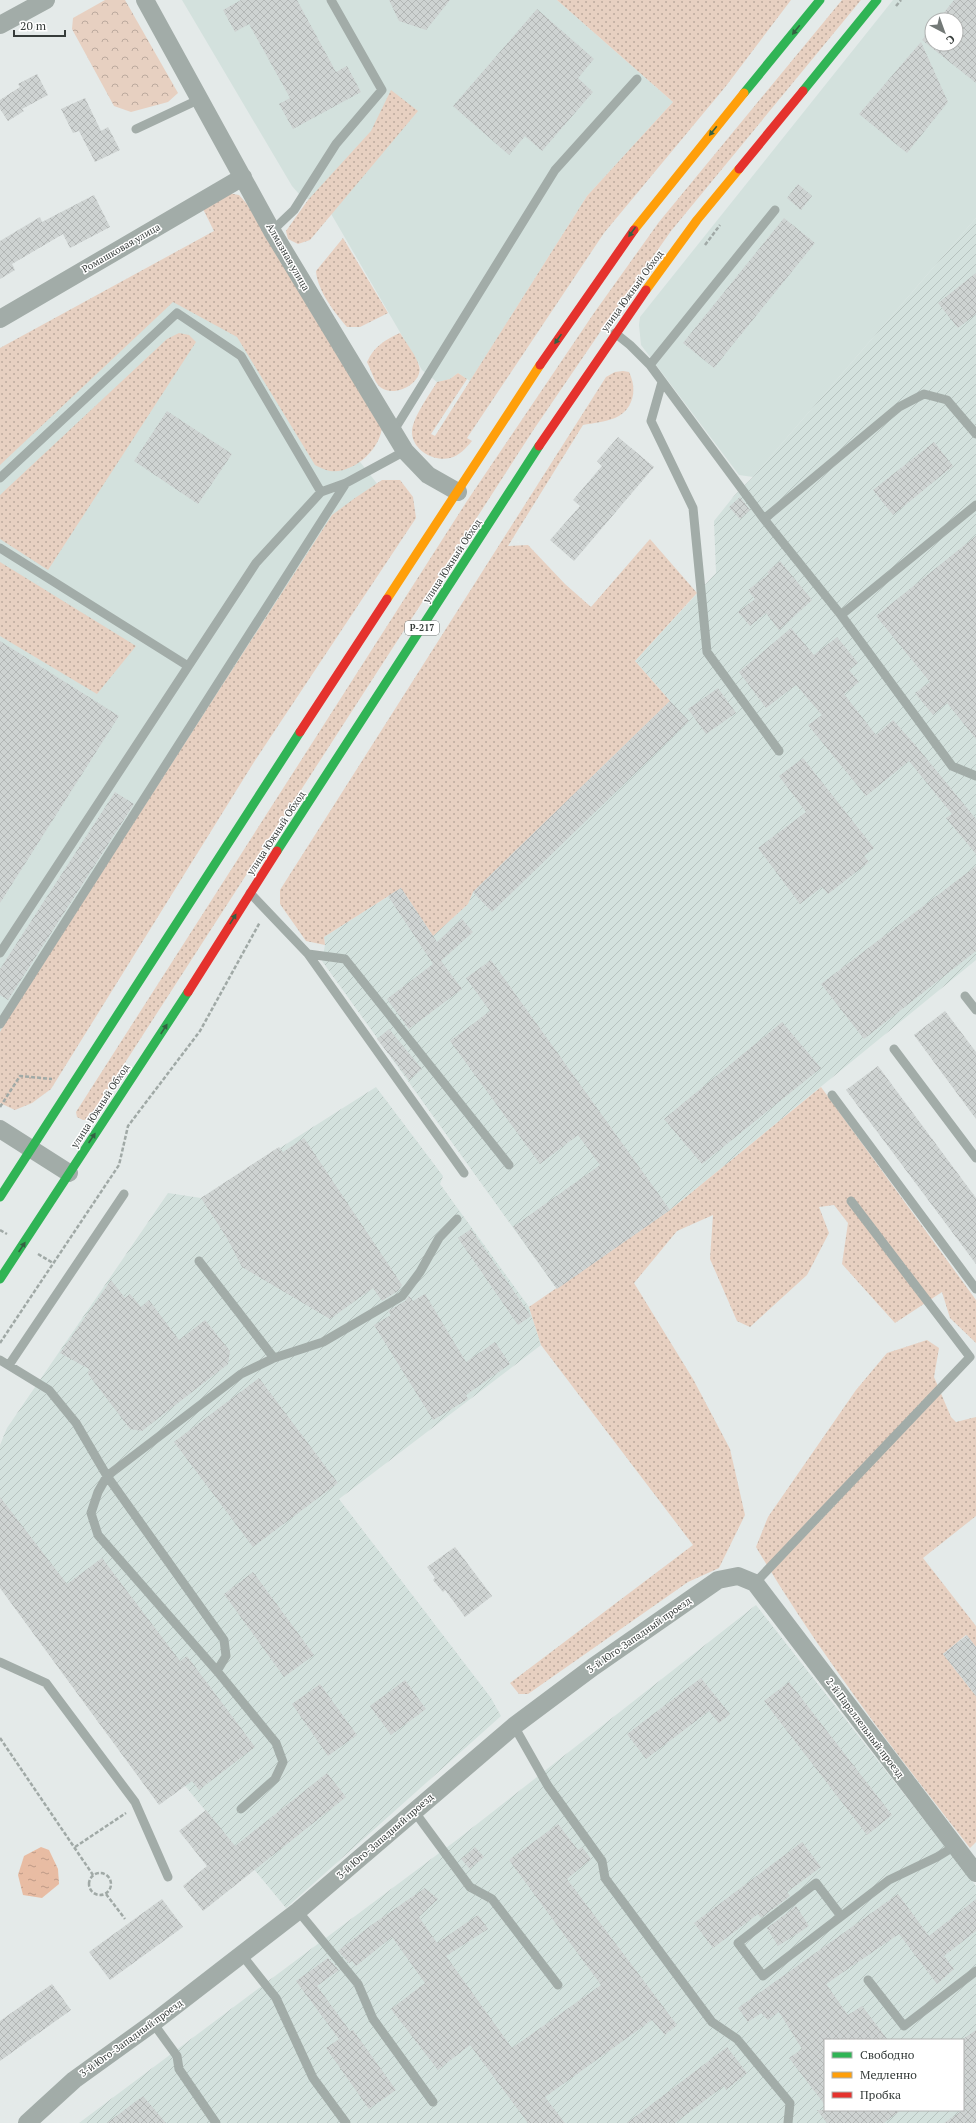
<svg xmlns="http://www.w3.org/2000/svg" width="976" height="2123" viewBox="0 0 976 2123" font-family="'PT Serif',serif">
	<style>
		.built { fill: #d3e1dd; fill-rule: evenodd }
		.industrial { fill: url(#industrial-furrows); fill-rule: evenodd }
		.green { fill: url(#green-dots) }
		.forest { fill: url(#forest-crowns) }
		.water { fill: url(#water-ripples) }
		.building { fill: url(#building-cross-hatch) }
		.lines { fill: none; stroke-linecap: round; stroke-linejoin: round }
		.path { stroke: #a0a9a6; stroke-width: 2.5; stroke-dasharray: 4 2; stroke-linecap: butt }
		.lane { stroke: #a2aca8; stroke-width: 9 }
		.street { stroke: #a2aca8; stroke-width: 18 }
		.fast { stroke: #30b455; stroke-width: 9 }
		.slow { stroke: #ff9f0a; stroke-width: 9 }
		.jam { stroke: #e5322d; stroke-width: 9 }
		.oneway { fill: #346042 }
		.labels { text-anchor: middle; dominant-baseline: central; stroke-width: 3; stroke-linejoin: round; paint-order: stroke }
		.shield { fill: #fff; stroke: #727675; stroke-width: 1 }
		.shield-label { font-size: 9px; font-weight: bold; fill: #363c3a }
		.street-label { font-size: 10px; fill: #363c3a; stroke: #fff }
	</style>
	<defs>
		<pattern id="industrial-furrows" width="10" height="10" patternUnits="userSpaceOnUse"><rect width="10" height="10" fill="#d3e1dd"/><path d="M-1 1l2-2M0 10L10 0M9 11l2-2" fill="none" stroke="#b6c2be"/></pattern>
		<pattern id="green-dots" width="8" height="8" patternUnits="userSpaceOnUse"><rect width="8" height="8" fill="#e7d0c1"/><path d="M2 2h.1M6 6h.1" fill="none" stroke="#bcaa9e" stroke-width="1.8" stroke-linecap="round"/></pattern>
		<pattern id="forest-crowns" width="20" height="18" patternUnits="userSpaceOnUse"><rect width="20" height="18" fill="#e7d0c1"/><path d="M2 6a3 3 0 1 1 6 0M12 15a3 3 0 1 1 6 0" fill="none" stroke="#bcaa9e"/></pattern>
		<pattern id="water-ripples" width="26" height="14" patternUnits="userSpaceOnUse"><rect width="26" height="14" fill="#e8bca3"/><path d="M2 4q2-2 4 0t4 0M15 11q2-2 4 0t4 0" fill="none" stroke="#bd9a86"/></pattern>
		<pattern id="building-cross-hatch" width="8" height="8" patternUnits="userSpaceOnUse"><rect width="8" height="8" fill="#ced3d2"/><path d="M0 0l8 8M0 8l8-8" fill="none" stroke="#b2b6b5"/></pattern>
	</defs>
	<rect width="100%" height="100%" fill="#e4eae9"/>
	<!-- built -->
	<path class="built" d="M182,0H557L673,102L587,196L470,381L458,373L450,379L437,382L422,370L330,212L299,194L292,186Z
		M893,0H976V218L753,477L739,475L641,345L639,325L640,317ZM932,20H956V44H932Z
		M224,234L357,458L382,490L0,1047V357Z"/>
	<!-- industrial -->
	<path class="industrial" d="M976,218V960L670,1210L557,1289L322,961L325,945L324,937L401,888L433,935L468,904L473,892L670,701L635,661L716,573L714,521L734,496L753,477Z
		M376,1087L443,1176L440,1184L529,1307L541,1345L339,1499L491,1698L501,1716L286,1908L185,1786L0,1534V1445L7,1428L168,1193L201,1198Z
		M756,1605L976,1886V2123H79L458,1839ZM825,2040H963V2110H825Z"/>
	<!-- green -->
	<path class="green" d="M557,0H791L726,86L604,233L467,438L472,441C466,448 459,456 450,458C434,462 412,450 412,432C412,418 430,394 437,382L450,379L458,373L467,379L431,434L435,436L587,196L673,102Z
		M842,0H861L671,231L607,322L534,429L88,1120H83L77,1117L76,1112L467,501L594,313L659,222Z
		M391,90L418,111L310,240L298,244L288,239L286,231L308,200L371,131Z
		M228,193L239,195L247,204L382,425C382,448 354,474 330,471C325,470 319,467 315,465L237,337L173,302L0,465V348L214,231L202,207Z
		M343,238L388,313L360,327H347C335,313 317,290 316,271Z
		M179,333L189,335L196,342L48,570L0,539V495L167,339Z
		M400,333C406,343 416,355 419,366C424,382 395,399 380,387C374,382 371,369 367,362C374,346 385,340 400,333Z
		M623,371L629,372C638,390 633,410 615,418C605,422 593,423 583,425L508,546L528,545L565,584L591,607L650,539L697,593L635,661L670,701L473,892L468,904L433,936L401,888L324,937L325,945L306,941L280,904V890L606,377L615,372Z
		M382,480H400L413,497L416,518L254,762L51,1089L32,1103L15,1110L0,1103V1032L16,1005L332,515L355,498Z
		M0,562L136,646L97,694L0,636Z
		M821,1087L976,1300V1343L950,1318L942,1292L895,1323L842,1264L848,1223L834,1205L819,1207L829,1233L807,1275L750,1327L737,1321L710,1259L713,1215L677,1231L634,1283L693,1379L730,1449L745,1515L719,1568L688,1582L528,1694H519L510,1683L693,1545L541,1345L529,1307L670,1210Z
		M927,1340L939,1348L934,1377L951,1417L956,1422L976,1417V1516L923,1558L976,1626V1647L966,1635L943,1654L976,1696V1842L970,1848C894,1751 819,1653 756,1547L768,1517L856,1390L887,1353Z"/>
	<!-- forest -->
	<path class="forest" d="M105,0H125L178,93L168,102L131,112L114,106L72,29L73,18Z"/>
	<!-- water -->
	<path class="water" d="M41,1847L49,1850L58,1869L59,1884L42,1898L23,1895L18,1875L24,1856Z"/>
	<!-- building -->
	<path class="building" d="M241,0H297L336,72L347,66L361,92L293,129L279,104L290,98L249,24L235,32L223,10Z
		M389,0H450L426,30L399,21Z
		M954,0H976V83L922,40L932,27V44H956V20H938Z
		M537,9L594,59L578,78L593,92L542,151L525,136L509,155L453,106Z
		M921,42L948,102L907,153L859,114Z
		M37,74L48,95L22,109L24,111L8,121L0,109V100L20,87L18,84Z
		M85,98L101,131L108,127L120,150L95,162L79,131L73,133L61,109Z
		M798,184L812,196L801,210L787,198Z
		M94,195L110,227L70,248L63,234L12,264L15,270L0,279V241L40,217L42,222Z
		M784,218L815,243L714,368L683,343Z
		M976,273V314L958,328L938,303Z
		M167,411L232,454L198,504L134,461Z
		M618,437L654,467L574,561L550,540L580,506L573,500L602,466L597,461Z
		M934,442L953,466L893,515L873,490Z
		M740,497L750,510L740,519L729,507Z
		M976,536V739L947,703L933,715L915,693L930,682L876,616Z
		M780,561L812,600L779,630L766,613L750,626L738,612L755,599L748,590L769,574L767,572Z
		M791,628L814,655L837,637L858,663L849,670L859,682L844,694L876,735L893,720L917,747L976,819V854L946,818L952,814L909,761L866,796L808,725L822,715L796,685L766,708L739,672Z
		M0,641L119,716L0,903Z
		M718,688L736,713L706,734L688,709Z
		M670,701L689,721L492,912L473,892Z
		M803,758L874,848L864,856L869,862L828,894L822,887L800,904L758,848L806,812L779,776Z
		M115,792L134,804L8,1000L0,995V969Z
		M976,866V951L864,1039L821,984Z
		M401,888L437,942L462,919L473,932L441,961L462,989L409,1029L387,999L433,964L388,896Z
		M491,960L670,1210L557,1289L513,1227L600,1165L578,1135L540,1164L450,1041L490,1011L466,978Z
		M945,1011L976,1052V1119L914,1035Z
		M782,1022L821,1068L702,1164L664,1119Z
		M389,1029L422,1069L409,1080L377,1039Z
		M878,1066L976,1198V1264L846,1090Z
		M304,1138L402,1285L398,1291L382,1301L373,1288L330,1319L242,1267L227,1238L201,1198L279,1147L283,1152Z
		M471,1229L531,1316L518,1325L458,1238Z
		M111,1280L125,1298L130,1294L141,1307L149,1300L179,1340L205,1320L230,1351L228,1364L142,1431L130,1429L88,1374L89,1369L60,1353Z
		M425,1294L466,1362L495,1342L510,1364L466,1395L468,1399L433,1420L374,1325L391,1315L388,1311L405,1301L409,1296L413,1301Z
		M259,1378L338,1483L253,1547L174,1442Z
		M0,1497L67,1584L102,1558L180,1661L187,1656L255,1747L199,1790L192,1781L159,1805L0,1588Z
		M455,1547L492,1596L465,1617L445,1590L443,1592L433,1580L435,1578L427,1567Z
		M253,1572L314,1655L284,1677L224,1594Z
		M967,1635L976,1647V1696L943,1654Z
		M701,1678L730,1714L719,1723L709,1711L646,1759L627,1734Z
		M405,1680L426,1709L391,1735L370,1706Z
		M789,1682L892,1815L867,1835L764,1701Z
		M320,1684L357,1735L328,1756L292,1704Z
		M327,1773L346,1797L203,1911L183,1886L207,1866L179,1831L206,1810L235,1846Z
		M558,1824L578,1850L582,1847L591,1859L567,1879L677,2025L665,2035L652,2020L545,2097L565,2123H528L470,2045L438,2070L391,2009L425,1983L392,1937L356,1966L352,1961L349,1963L338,1951L370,1926L425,1888L438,1899L419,1917L437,1943L478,1915L488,1929L446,1956L512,2048L601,1985L509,1860Z
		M802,1842L821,1867L787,1892L790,1896L761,1918L758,1914L713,1948L694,1923Z
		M475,1847L484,1857L470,1869L461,1859Z
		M898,1894L929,1936L976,1899V1931L944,1956L954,1969L937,1984L899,1934L826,1984L848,2015L862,2006L888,2040H825V2105L789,2058L802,2049L779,2012L768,2020L761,2013L748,2022L738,2008Z
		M162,1899L183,1927L110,1980L89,1952Z
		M796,1906L809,1926L778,1946L767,1928Z
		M328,1958L339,1970L317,1986L350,2031L353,2030L396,2090L369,2109L326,2048L339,2039L296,1981Z
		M52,1984L71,2010L0,2061V2021Z
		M976,2030V2123H944L963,2110V2039Z
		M727,2047L747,2073L726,2090L724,2086L675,2123H627Z
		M143,2096L166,2123H107Z
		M817,2110H901L884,2123H827Z"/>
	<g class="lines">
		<!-- path -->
		<path class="path" d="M896,6L901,0
			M705,245L720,225
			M0,1107L20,1076L52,1079
			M0,1230L7,1234
			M38,1254L53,1263
			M0,1343L119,1165L128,1126L200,1031L260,922
			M0,1738L93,1875
			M75,1847L126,1813
			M89 1884a11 11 0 1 1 22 0a11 11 0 1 1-22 0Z
			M106,1894L125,1919"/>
		<!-- lane -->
		<path class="lane" d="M136,129L200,99
			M272,231L294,210L336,144L382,90L331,0
			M615,333L630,345L650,365L764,519L841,615L952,766L976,776
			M650,365L775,210
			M662,382L651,421L693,508L707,652L779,751
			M393,432L555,170L637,79
			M0,478L177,313L241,356L321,492
			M764,519L899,407L924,394L947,400L976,434
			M0,548L188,666
			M841,615L976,505
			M250,893L308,954L345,959L509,1165
			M0,953L256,563L321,492L346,483L405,451
			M308,954L464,1173
			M965,996L976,1010
			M0,1024L346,483
			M894,1049L976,1158
			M832,1095L976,1289
			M199,1261L274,1358
			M0,1360L49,1390L76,1423L107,1476L224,1640L226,1656L217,1671L276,1743L283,1762L275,1779L241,1809
			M9,1365L124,1194
			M755,1583L970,1357L851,1201
			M0,1662L46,1683L135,1802L168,1877
			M217,1671L98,1535L91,1513L98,1492L107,1476L241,1374L274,1358L323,1342L402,1296L420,1272L439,1238L457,1219
			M514,1726L548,1786L602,1861L605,1878L712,2022L737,2039L790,2103L788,2123
			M414,1811L470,1887L492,1899L558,1985
			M298,1911L358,1984L373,2019L433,2102
			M841,1916L816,1883L738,1943L763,1976L889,1880L937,1857L955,1846
			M242,1955L276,1998L313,2078L346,2123
			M868,1980L904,2026L976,1971
			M153,2023L177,2056L179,2069L216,2123"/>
		<!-- street -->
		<path class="street" d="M145,0L272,231L405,451L428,475L458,492
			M0,25L46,0
			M0,319L243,177
			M0,1129L69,1173
			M27,2123L74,2080L153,2023L298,1911L514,1726L593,1667L718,1580L738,1576L755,1583L976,1873"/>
		<!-- fast -->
		<path class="fast" d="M803,91L877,0
			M744,93L820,0
			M277,851L539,446
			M0,1197L300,732
			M0,1279L188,992"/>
		<!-- slow -->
		<path class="slow" d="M634,230L744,93
			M646,290L697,220L739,169
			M387,599L540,365"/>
		<!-- jam -->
		<path class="jam" d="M739,169L803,91
			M540,365L634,230
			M539,446L646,290
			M300,732L387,599
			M188,992L277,851"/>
	</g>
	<!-- one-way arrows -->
	<defs><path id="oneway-solid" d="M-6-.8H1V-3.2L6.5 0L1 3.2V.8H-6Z"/></defs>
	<g class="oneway">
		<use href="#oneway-solid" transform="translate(796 30) rotate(129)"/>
		<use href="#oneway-solid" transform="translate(713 131) rotate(129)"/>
		<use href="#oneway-solid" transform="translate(632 232) rotate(125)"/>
		<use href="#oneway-solid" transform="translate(558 339) rotate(125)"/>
		<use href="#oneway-solid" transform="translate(233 919) rotate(-58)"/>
		<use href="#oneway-solid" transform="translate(164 1029) rotate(-57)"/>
		<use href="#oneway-solid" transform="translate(92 1138) rotate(-56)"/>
		<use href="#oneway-solid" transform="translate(22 1247) rotate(-56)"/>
	</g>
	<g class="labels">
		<!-- shield labels -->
		<rect class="shield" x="405" y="621" width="34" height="14" rx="3"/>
		<g class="shield-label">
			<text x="422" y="628">Р-217</text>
		</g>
		<!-- street labels -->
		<g class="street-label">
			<text transform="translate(121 248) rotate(-30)">Ромашковая улица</text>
			<text transform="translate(288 257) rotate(60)">Алмазная улица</text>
			<text transform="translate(632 291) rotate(-54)">улица Южный Обход</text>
			<text transform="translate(452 561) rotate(-57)">улица Южный Обход</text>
			<text transform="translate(276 833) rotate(-57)">улица Южный Обход</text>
			<text transform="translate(100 1106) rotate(-57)">улица Южный Обход</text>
			<text transform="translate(639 1635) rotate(-35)">3-й Юго-Западный проезд</text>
			<text transform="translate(865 1728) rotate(53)">2-й Параллельный проезд</text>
			<text transform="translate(385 1836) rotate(-41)">3-й Юго-Западный проезд</text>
			<text transform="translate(131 2038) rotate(-36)">3-й Юго-Западный проезд</text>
		</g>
	</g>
	<!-- legend -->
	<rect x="824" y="2039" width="140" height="72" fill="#ffffff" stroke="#afb1b0"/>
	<rect x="832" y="2052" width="20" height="6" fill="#30b455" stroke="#afb1b0"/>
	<text x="860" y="2059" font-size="12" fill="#363c3a">Свободно</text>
	<rect x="832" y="2072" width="20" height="6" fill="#ff9f0a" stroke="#afb1b0"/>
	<text x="860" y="2079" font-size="12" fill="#363c3a">Медленно</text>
	<rect x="832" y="2092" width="20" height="6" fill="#e5322d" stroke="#afb1b0"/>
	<text x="860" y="2099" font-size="12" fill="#363c3a">Пробка</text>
	<!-- north arrow -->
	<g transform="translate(944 32) rotate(139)"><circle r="19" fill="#ffffff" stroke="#afb1b0"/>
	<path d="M0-3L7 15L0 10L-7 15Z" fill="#737977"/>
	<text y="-6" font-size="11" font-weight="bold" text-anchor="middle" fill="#363c3a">С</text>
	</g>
	<!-- scale -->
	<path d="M14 30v6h51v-6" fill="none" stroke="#363c3a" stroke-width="2"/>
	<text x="20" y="30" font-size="12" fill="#363c3a" stroke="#ffffff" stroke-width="3" paint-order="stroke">20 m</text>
</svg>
